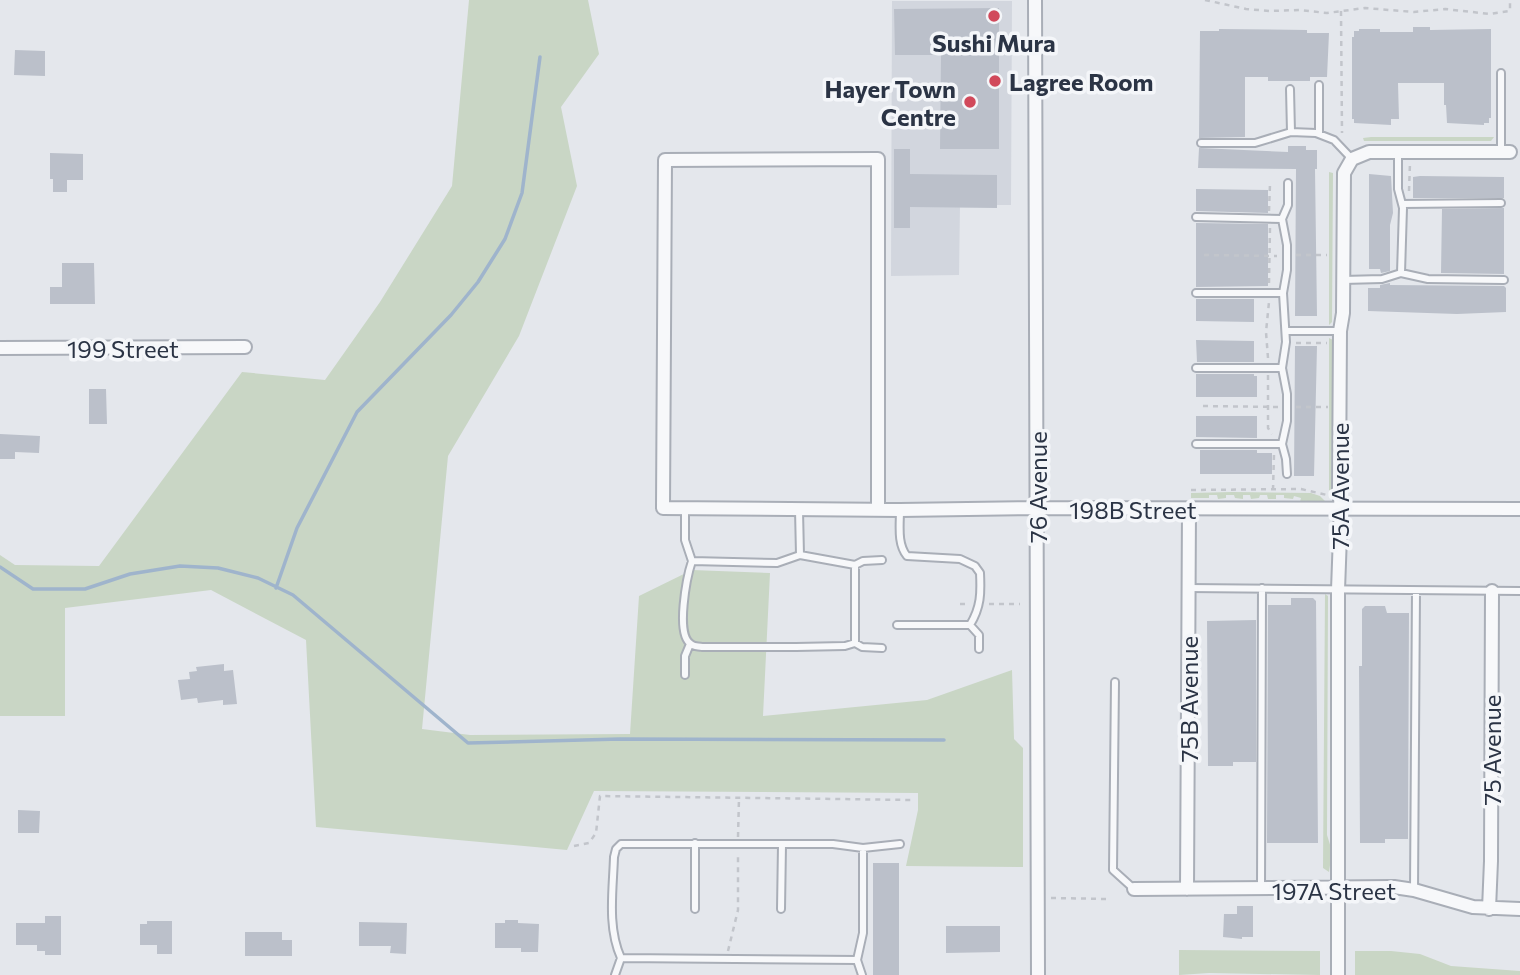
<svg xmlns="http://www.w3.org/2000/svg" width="1520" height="975" viewBox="0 0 1520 975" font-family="Commissioner,sans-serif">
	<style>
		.built { fill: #d2d6de }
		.green { fill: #c9d6c5 }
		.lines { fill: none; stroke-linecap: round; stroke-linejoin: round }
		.stream { stroke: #9fb4cc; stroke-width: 3.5 }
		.building { fill: #bbc0ca }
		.lane-casing { stroke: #a9aeb7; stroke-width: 10 }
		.street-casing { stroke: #a9aeb7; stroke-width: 16 }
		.path { stroke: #c2c5cb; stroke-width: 2.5; stroke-dasharray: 5 5; stroke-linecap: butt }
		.lane { stroke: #f7f8fa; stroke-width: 6 }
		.street { stroke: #f7f8fa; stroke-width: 12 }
		.poi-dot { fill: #d1495b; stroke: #f4f6f9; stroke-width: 2.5 }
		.labels { text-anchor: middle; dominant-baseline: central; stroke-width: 7; stroke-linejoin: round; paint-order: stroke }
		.poi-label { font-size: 24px; font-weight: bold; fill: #2b3445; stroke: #f4f6f9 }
		.street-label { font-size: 24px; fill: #2b3445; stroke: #f4f6f9 }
	</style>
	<rect width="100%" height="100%" fill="#e4e7ec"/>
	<!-- built -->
	<path class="built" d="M892,1H1012L1011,205H960L959,275L891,276Z"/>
	<!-- green -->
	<path class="green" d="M469,0H588L599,54L561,107L577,186L519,336L448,456L422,729L470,735L630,734L639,596L692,570L770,573L763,716L927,700L1012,670L1014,739L1023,748V867L906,866L918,810V793L594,791L567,850L316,827L306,640L211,590L65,608V716H0V555L15,565L99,566L242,372L325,380L380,302L452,186Z
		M1371,137H1494L1491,141H1364L1363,138Z
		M1329,172L1333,173L1332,322L1329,325Z
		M1329,338L1333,340L1331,494L1329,490Z
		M1232,492L1311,493L1320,496L1325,501L1300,502L1301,498L1294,496L1293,499L1284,498V495H1276V499H1268L1267,495H1260L1259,498L1251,499L1250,495H1243V499L1235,498L1234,495H1226V498L1218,499L1217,495H1209V498H1191V493Z
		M1325,594L1328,596L1327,835L1332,851L1329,872L1323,868Z
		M1179,950L1320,951V975L1209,973L1179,975Z
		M1355,951H1391L1420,954L1451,966L1520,971V975H1355Z"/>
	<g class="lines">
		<!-- stream -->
		<path class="stream" d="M0,567L33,589H85L130,574L180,566L218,568L258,578L293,595L468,743L620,739L944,740
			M276,588L297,528L357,412L451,315L478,282L505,239L522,193L540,57"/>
	</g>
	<!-- building -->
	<path class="building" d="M999,8V149H940L941,55H895L894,9Z
		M1413,27H1430V30L1491,29V118H1489V123H1484V125L1447,123L1446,105H1444V83H1398L1399,119H1391V125L1354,123V119H1352V37H1354V31H1359V29H1380V32H1413Z
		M1219,29L1307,30V33H1329L1327,77H1310V81H1268V77H1245V137L1199,138L1200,31H1219Z
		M15,50L45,51V76L14,75Z
		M1288,146H1306V150H1317V169H1315L1317,316H1295L1296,169L1198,168L1199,148L1288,152Z
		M894,149H910V174L997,175V208L910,207V228H894Z
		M50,153L83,154V180H67V192H53V179H50Z
		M1369,174L1391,176L1393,213L1390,225V271L1381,273L1380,269H1369Z
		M1420,176L1504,177V198H1413V177Z
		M1196,189L1268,190V213L1196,211Z
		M1504,208V274L1441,273L1442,209Z
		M1196,223L1268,224V286L1196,287Z
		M62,263H94L95,304H50V287H62Z
		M1390,283V285L1504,286L1506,288V312L1457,314L1368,311V288H1380V285Z
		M1196,299H1254V322L1196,321Z
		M1196,340L1254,341V362H1197Z
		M1295,346H1317L1314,476H1294Z
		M1196,374H1254V376H1257V397H1196Z
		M89,389H106L107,424H89Z
		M1196,416H1257V438L1196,437Z
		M0,434L40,436L39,453L15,452V459H0Z
		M1200,450H1257V453H1272V474H1200Z
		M1291,598H1313L1316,601L1318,843H1267L1268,605H1291Z
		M1365,606H1385L1387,613H1409L1408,839H1385V843H1360L1359,666H1362V609Z
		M1256,620V762H1233V766H1208L1207,621Z
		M224,664V671L233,670L237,704L223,705V700L198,703L197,698L181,700L178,680L190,679L189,672L197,671L196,667Z
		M18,810L40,811L39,833H18Z
		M873,863H899V975H873Z
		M1237,906H1253V937H1242V939L1223,937L1224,914H1237Z
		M45,916H61V955H45V951H37V945H16V923H45Z
		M505,920H518V923L539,924L538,952H521V948H495V923H505Z
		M147,921H172V954H157V945H140V924H147Z
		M359,922L407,923L406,954L390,953L391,946H359Z
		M946,926H1000V952L946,953Z
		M245,932H282V940H292V956H245Z"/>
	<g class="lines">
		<defs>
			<path id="lane" d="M1501,73V152
				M1290,89L1291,132
				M1319,134V85
				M1201,143H1255L1291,132L1316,133L1334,140L1352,159
				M1398,151V189L1403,208L1401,273
				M1402,204L1501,203
				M1196,217L1282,219
				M1343,280L1382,279L1401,273L1428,279L1504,280
				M1196,293H1283
				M1286,331H1340
				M1196,368H1282
				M1196,444H1282
				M1287,474L1286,459L1282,444L1287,421V394L1282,368L1286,342L1283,293L1287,270V245L1282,219L1288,205V183
				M685,508V540L692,561
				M799,510L800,555L777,563L692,561C687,576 675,635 691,644C694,647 698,646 702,647H796L845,646L855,643L862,647L882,648
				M800,555L855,565
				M1188,588L1520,591
				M897,625H970C981,607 981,593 980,573L975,566L960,559L907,556C897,544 900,525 900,510
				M970,625L979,635V649
				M855,643V565L863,561L882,560
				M685,675V656L690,644
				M1115,682L1113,870L1134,889
				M1261,888L1262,588
				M1414,890L1416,591
				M695,909V843
				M781,909L782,845
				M621,958C607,927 613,890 614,857L616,849L621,844H833L863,848L900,844
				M615,975L621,958L857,960
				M862,975L857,960L863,933V848"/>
			<path id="street" d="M1035,0L1038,975
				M0,348L245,347
				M878,510V159L665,160L663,508L900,510L1037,508L1520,509
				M1134,889L1394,887L1414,890L1473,907L1520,909
				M1187,889L1189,509
				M1489,909L1491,861L1492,591
				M1338,975V590L1341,508L1339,489L1340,331L1343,313L1344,173L1352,159L1369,152H1510"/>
		</defs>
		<!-- lane casing -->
		<use href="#lane" class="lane-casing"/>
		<!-- street casing -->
		<use href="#street" class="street-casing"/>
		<!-- path -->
		<path class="path" d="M1205,0L1246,9L1270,11L1299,10L1327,13L1365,8L1414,12L1445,9L1490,14L1510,11V0
			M1341,11L1342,133
			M1409,191L1410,163
			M1269,211L1270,184
			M1204,255L1277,256
			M1296,255H1327
			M1269,283L1270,227
			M1296,343H1327
			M1268,358L1266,332L1269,302
			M1268,375V428L1272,434
			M1203,406L1278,407
			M1296,407H1328
			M1191,490L1301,489L1327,495
			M1273,490L1274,454
			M960,604H968
			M989,604H1020
			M738,837L739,798
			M574,846L589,843L596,833L600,796L914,800
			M1051,898L1108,899
			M728,951L738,910V854"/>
		<!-- lane -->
		<use href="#lane" class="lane"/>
		<!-- street -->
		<use href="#street" class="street"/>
	</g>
	<!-- markers -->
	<g class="poi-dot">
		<circle cx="994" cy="16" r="7"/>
		<circle cx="995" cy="81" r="7"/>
		<circle cx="970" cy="102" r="7"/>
	</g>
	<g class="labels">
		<!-- poi labels -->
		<g class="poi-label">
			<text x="994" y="42">Sushi Mura</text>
			<text x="1009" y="81" text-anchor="start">Lagree Room</text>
			<text x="956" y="88" text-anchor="end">Hayer Town<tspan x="956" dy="28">Centre</tspan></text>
		</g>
		<!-- street labels -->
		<g class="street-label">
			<text x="123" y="348">199 Street</text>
			<text transform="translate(1339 486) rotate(-90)">75A Avenue</text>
			<text transform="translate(1037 487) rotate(-90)">76 Avenue</text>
			<text x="1133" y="509">198B Street</text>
			<text transform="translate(1188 699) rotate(-90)">75B Avenue</text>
			<text transform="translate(1491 750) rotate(-90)">75 Avenue</text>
			<text x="1334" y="890">197A Street</text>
		</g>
	</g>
</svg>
